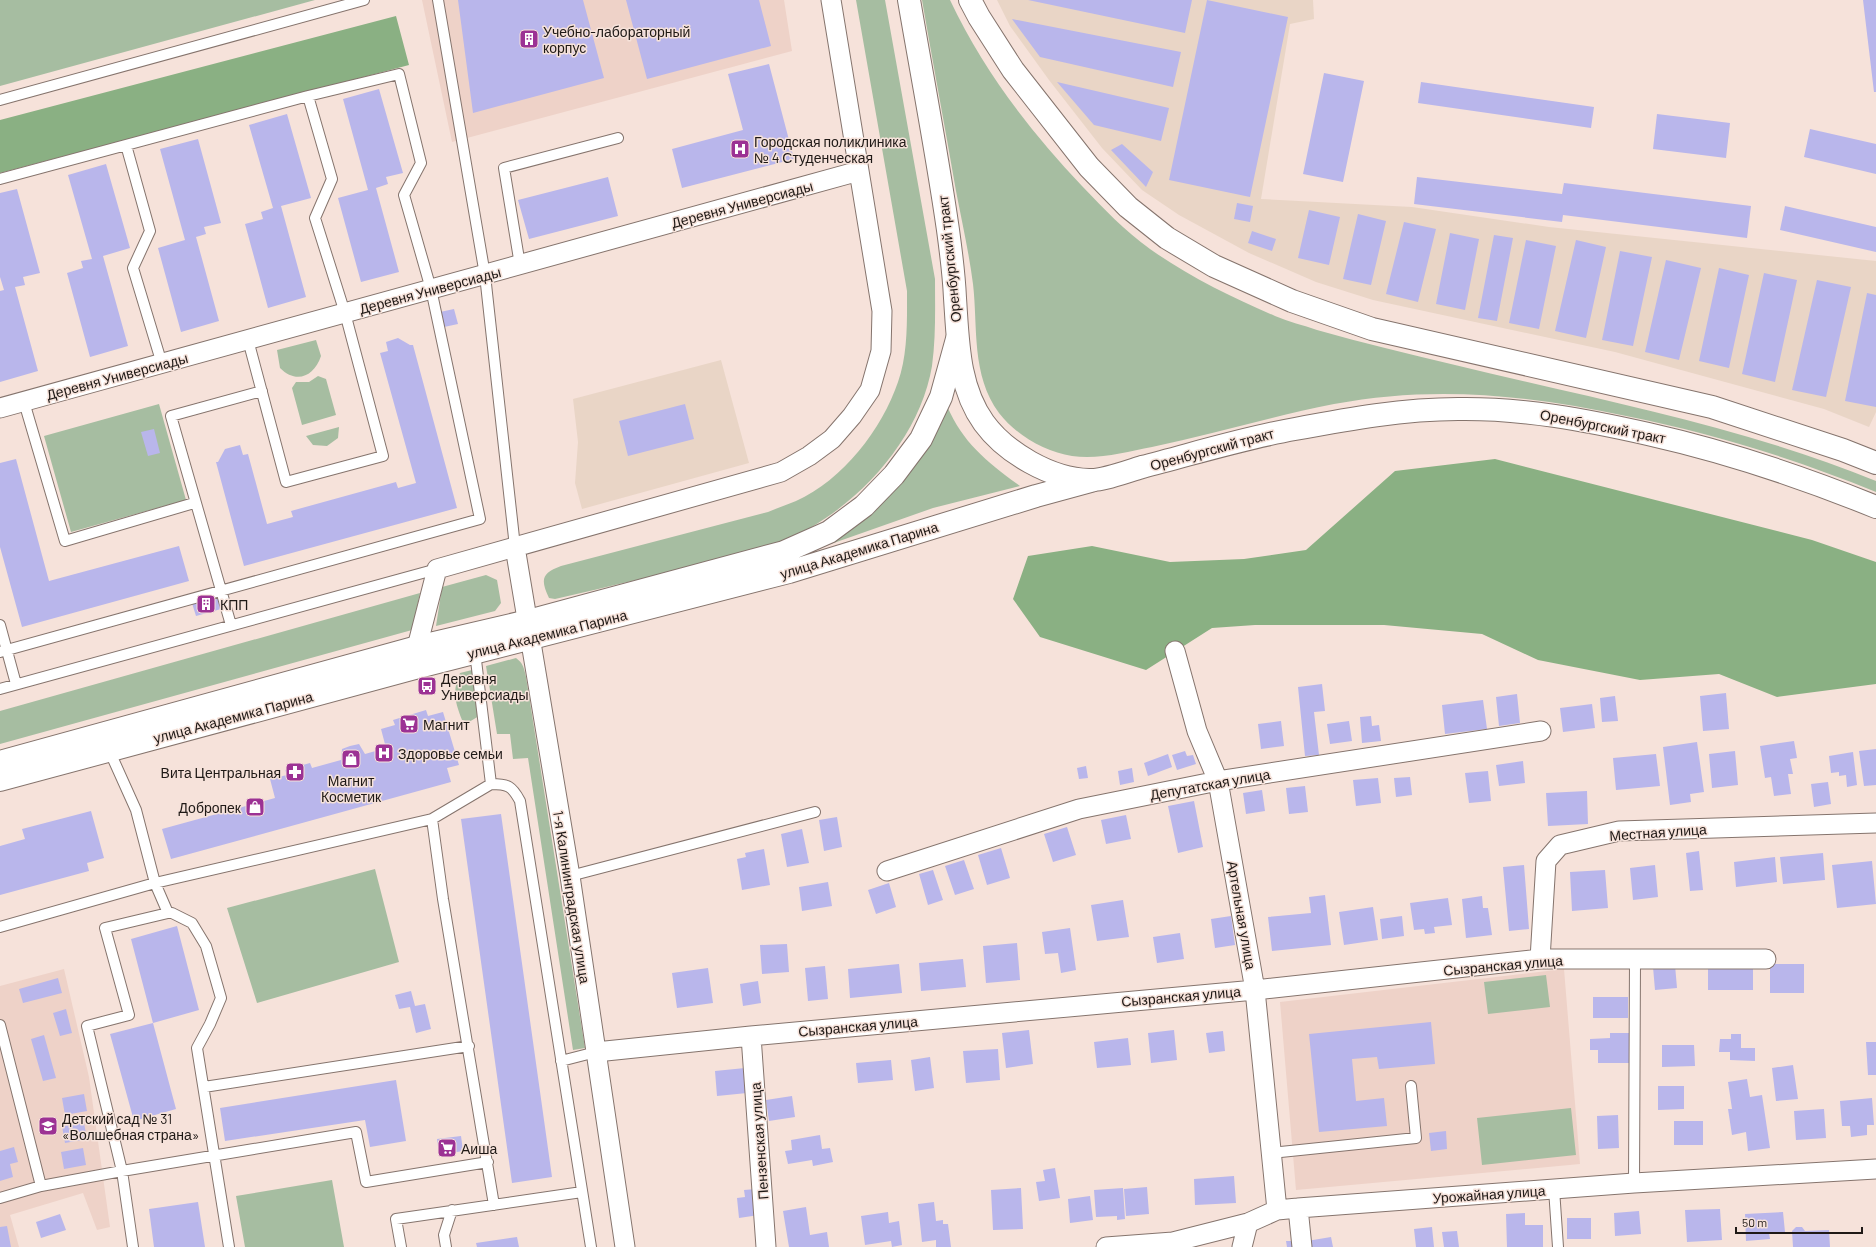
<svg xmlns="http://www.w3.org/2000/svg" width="1876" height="1247" viewBox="0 0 1876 1247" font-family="Barlow,sans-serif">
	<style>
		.industrial { fill: #e9d5c6 }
		.built { fill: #eed2c8 }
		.green { fill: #a6bda1 }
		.forest { fill: #8ab083 }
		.building { fill: #b9b6eb }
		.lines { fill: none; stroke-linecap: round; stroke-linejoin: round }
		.lane-casing { stroke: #85746d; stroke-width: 12 }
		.street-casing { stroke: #85746d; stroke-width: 21 }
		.secondary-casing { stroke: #85746d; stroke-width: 24 }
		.primary-casing { stroke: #85746d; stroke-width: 24 }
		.lane { stroke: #fff; stroke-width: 10 }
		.street { stroke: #fff; stroke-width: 19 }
		.secondary { stroke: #fff; stroke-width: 22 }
		.primary { stroke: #fff; stroke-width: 22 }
		.labels { text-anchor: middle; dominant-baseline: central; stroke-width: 3; stroke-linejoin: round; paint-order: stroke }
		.poi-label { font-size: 14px; fill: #1f1916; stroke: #f6e2da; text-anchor: start }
		.street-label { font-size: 14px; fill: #1f1916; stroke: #f6e2da }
	</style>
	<rect width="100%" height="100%" fill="#f6e2da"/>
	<!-- industrial -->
	<path class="industrial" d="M997,0H1313L1314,19L1290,24L1261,199L1412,207L1549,227L1876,261V412L1869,427L1824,409L1615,352L1373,300L1316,282L1249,253L1179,215L1142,190L1102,148L1049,80L1010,26Z
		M721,360L749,463L582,509L575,483L578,442L573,399Z"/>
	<!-- built -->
	<path class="built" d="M422,0H784L792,51L452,142Z
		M64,969L89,1077L110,1227L97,1230L83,1193L10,1215L19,1247H0V986Z
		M1564,969L1580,1164L1296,1190L1280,1002Z"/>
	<!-- green -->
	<path class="green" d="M0,0H315L0,86Z
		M856,0H885L935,279C935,308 936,337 932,366C919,444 848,518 775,544C757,550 737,554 719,559C665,574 610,586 555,599L549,598C540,579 542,573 561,566L768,512C777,508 787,505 796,501C843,480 882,429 898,382C908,353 907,321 907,291Z
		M922,0H950C983,70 1029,130 1082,186C1104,209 1125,231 1150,249C1188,276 1233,298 1275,316C1289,322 1303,325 1317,330C1363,343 1409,354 1455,365C1596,399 1741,426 1876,481V492C1795,459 1712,433 1626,416C1527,395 1435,385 1334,404C1273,416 1213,434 1152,447C1126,452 1098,460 1072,456C1045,452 1016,435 999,413C971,375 978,327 973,284C969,253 962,222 956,191C945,127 933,64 922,0Z
		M316,340L321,356C314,377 296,384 280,368L277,350Z
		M318,376L326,379L336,415L302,425L292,388L296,382H309Z
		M159,404L186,500L71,532L44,436Z
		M947,406C963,443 987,462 1020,486L933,508L828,545C861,521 896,495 919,460C930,443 938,423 947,406Z
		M339,427L338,438L327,446L313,445L306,436Z
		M486,575L497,580L501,603L495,611L436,626L442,587Z
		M420,593L412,630L0,744V711Z
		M516,658C523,663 524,668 526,677L585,1048L573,1050L528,758L513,759L510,734H497L486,666Z
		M472,670L479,716L469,722L462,720C455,702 452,691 460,673Z
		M375,869L399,962L257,1003L227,908Z
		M1546,975L1550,1007L1488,1014L1484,982Z
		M1571,1108L1576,1155L1482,1165L1477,1118Z
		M332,1180L344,1247H245L236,1196Z"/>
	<!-- forest -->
	<path class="forest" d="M396,16L409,65L0,173V120Z
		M1495,459L1812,540L1876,562V684L1777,697L1719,674L1640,680L1538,660L1482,634L1384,625H1255L1212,628L1146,670L1040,637L1013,599L1028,556L1092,546L1170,562L1244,559L1306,550L1395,471Z"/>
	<!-- building -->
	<path class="building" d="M458,0H583L604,78L473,113Z
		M626,0H759L771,46L647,79Z
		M1028,0H1192L1185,33Z
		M1207,0L1288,17L1250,197L1169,180Z
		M1863,0H1876V92H1874Z
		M1012,19L1181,52L1173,87L1040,57Z
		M769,64L794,159L682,188L672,149L743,130L728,74Z
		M1324,73L1364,81L1343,182L1303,174Z
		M1057,82L1169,108L1161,141L1094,125Z
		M1421,82L1594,107L1591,128L1418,103Z
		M379,89L403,173L386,177L388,184L376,188L399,272L361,282L338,198L368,190L343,99Z
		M287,114L311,198L281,206L306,297L268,308L245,224L263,219L261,212L273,208L249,125Z
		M1657,114L1730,123L1726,158L1653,149Z
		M1810,129L1876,144V174L1804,157Z
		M198,139L221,223L204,227L206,234L196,237L219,321L181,332L158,248L185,240L160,149Z
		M1122,144L1153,172L1146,187L1111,150Z
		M106,164L130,248L103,256L128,346L90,357L67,273L83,268L81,261L92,259L68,175Z
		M608,177L618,216L529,239L518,200Z
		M1417,177L1562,194L1564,183L1751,206L1747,238L1563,215L1562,222L1414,204Z
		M17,189L40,273L23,277L25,285L15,287L38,371L0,382V291L4,290L0,277V193Z
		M1237,203L1253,206L1250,222L1234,219Z
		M1785,206L1876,227V252L1780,230Z
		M1309,210L1340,217L1329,265L1298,258Z
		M1358,214L1386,221L1371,285L1343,279Z
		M1404,222L1436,229L1418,302L1386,294Z
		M1252,231L1276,239L1272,251L1248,243Z
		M1450,233L1479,239L1465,310L1436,304Z
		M1494,235L1513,238L1497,321L1478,318Z
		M1526,240L1556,246L1539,329L1509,323Z
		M1576,240L1606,247L1586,338L1555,331Z
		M1620,251L1652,257L1633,346L1602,340Z
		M1666,260L1701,268L1679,360L1645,352Z
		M1719,268L1749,275L1729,368L1699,361Z
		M1764,273L1797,280L1775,382L1742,374Z
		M1817,280L1851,287L1826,397L1792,390Z
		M1867,293L1876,295V407L1845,401Z
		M454,309L458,324L444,327L440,312Z
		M398,338L410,345H413L457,508L244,566L216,462H218L225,449L240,445L243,455L248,454L267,524L293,517L291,511L396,482L398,488L416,483L380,353L388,351L386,342Z
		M685,404L694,439L628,456L619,421Z
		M154,429L160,453L148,456L141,432Z
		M16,459L49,581L179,546L189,581L22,627L0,547V463Z
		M216,593L221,609L196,616L191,600Z
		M1322,684L1325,711L1314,712L1319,755L1305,756L1298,687Z
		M1726,693L1729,729L1703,731L1700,696Z
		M1517,694L1520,723L1499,726L1496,697Z
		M1615,696L1618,721L1602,722L1600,698Z
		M1483,700L1487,729L1445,734L1442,705Z
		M1592,704L1595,728L1563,732L1560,708Z
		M426,710L428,716L443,712L459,765L447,768L451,782L171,859L162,829L275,798L270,779L287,775L285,770L310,763L312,768L341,760L342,749L350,746L359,744L365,754L386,748L381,729L395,725L393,720Z
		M1371,716L1372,726L1379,725L1381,741L1362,743L1360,717Z
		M1281,721L1284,746L1261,749L1258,724Z
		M1349,721L1352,741L1330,744L1327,724Z
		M1794,741L1797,758L1790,759L1793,774H1788L1791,794L1774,796L1771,777L1765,778L1760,746Z
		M1697,742L1704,792L1690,794L1691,802L1670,805L1663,747Z
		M1876,749V785L1864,786L1859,751Z
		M1185,751L1187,756L1193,755L1196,764L1177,770L1172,755Z
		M1735,751L1738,785L1712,788L1709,754Z
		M1853,752L1857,785L1847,787L1846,775L1839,776V772L1831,773L1829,756Z
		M1168,754L1172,767L1148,776L1144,763Z
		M1656,754L1660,786L1616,790L1613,758Z
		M1523,761L1525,783L1499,786L1496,765Z
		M1086,766L1088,778L1079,779L1077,768Z
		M1132,768L1134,782L1120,785L1118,771Z
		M1488,771L1491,801L1469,803L1465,773Z
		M1410,777L1412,795L1396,797L1394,778Z
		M1378,778L1381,803L1356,806L1353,780Z
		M1828,782L1831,804L1814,807L1811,784Z
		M1305,786L1308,812L1289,814L1286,788Z
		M1262,790L1265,811L1246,814L1243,793Z
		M1587,791L1588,824L1548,826L1546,793Z
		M1194,801L1203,847L1178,853L1168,806Z
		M91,811L104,858L87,863L89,871L0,895V846L25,839L22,829Z
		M501,814L552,1177L512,1183L461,819Z
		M1126,815L1131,839L1106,844L1101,820Z
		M837,817L842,847L824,851L819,820Z
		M1067,827L1076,855L1053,862L1044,834Z
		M802,829L809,863L787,867L781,834Z
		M1001,848L1010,878L987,885L978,855Z
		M764,849L770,885L742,890L737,859L746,857L745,853Z
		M1699,851L1703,890L1690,891L1686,853Z
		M1823,853L1825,880L1783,884L1780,857Z
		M1775,857L1777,882L1736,887L1734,862Z
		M964,860L974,889L955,895L945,866Z
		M1872,861L1876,904L1837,908L1832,865Z
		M1524,865L1529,929L1509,931L1503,867Z
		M1655,865L1658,897L1633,900L1630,868Z
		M933,870L943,900L928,905L919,874Z
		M1605,870L1608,908L1572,911L1570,872Z
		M828,882L832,906L802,911L799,887Z
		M889,883L896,907L876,914L868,890Z
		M1325,895L1331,945L1272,951L1268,917L1311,913L1309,897Z
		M1482,896L1483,908H1488L1492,935L1466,938L1462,899Z
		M1448,898L1452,925L1434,927L1435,933L1425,934L1424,929L1414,930L1410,903Z
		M1123,900L1129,937L1097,941L1091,905Z
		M1373,907L1378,940L1344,945L1339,912Z
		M1231,916L1235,945L1215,948L1211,919Z
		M1402,916L1404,936L1382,939L1380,919Z
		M177,926L199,1010L153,1023L131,939Z
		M1070,928L1076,970L1061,973L1058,953L1045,954L1042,932Z
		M1180,933L1184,959L1157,963L1153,937Z
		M1017,943L1020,980L986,983L983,946Z
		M787,944L789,972L762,974L760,945Z
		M963,959L966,987L921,991L919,963Z
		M899,964L902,993L850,998L848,969Z
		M1753,964V990H1708V965Z
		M1770,964H1804V993H1770Z
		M1675,965L1677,988L1655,990L1653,967Z
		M825,966L828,999L808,1001L805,968Z
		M708,968L713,1003L677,1008L672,973Z
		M58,978L62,993L23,1003L19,989Z
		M758,981L761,1003L743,1006L740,984Z
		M411,991L415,1006L425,1004L431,1029L416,1033L410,1007L399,1009L395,995Z
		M1593,997H1628V1018H1593Z
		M66,1009L72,1033L60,1036L53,1013Z
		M1431,1022L1435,1064L1379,1069L1377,1057L1352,1059L1356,1101L1384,1098L1387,1126L1319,1132L1309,1034Z
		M153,1023L176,1109L134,1121L110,1034Z
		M1029,1030L1033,1064L1006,1068L1002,1033Z
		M1174,1030L1177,1060L1151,1063L1148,1033Z
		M1223,1031L1225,1051L1209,1053L1206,1033Z
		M1610,1033H1629V1063H1598V1050H1590V1039L1610,1038Z
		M1731,1034H1741V1048H1755V1061L1730,1060V1052H1719L1720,1039H1731Z
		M44,1035L56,1078L43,1081L31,1039Z
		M1128,1038L1131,1065L1097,1068L1094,1042Z
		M1866,1042H1876V1075H1868Z
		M1662,1045H1694L1695,1066L1662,1067Z
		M998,1049L1000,1080L966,1083L963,1051Z
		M930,1057L934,1088L915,1091L911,1060Z
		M891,1060L893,1080L858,1083L856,1063Z
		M1793,1065L1798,1099L1776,1101L1772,1068Z
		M745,1068L747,1093L717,1096L715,1071Z
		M1747,1079L1750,1097L1762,1095L1770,1148L1748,1151L1746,1132L1732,1135L1728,1109H1732L1728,1082Z
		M396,1080L406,1141L370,1147L365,1120L225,1141L220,1108Z
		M1658,1086H1684V1109L1658,1110Z
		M84,1094L87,1111L65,1115L62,1098Z
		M792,1096L795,1117L769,1121L766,1100Z
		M1872,1098L1874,1125H1867V1135L1851,1137L1850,1126H1842L1840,1101Z
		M1824,1109L1826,1138L1796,1140L1794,1111Z
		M1618,1115L1619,1148L1598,1149L1597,1116Z
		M1674,1121H1703V1145H1674Z
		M84,1123L87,1139L65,1143L62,1126Z
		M1446,1131L1447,1149L1431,1151L1429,1133Z
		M820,1135L822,1149L830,1148L833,1162L813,1166L812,1160L788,1164L785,1151L792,1150L791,1140Z
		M461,1136L463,1151L439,1155L437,1139Z
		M14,1147L18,1162L10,1164L13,1177L0,1181V1151Z
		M83,1148L86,1165L64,1169L61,1152Z
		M1055,1168L1060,1198L1039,1201L1036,1182L1045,1181L1043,1170Z
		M1234,1176L1236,1203L1195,1205L1194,1179Z
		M1147,1187L1149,1214L1126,1216L1124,1189Z
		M1021,1188L1023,1229L993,1230L991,1190Z
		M1123,1188L1125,1219L1117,1220V1216L1096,1217L1094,1190Z
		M756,1189L759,1215L739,1218L737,1198L745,1197L744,1190Z
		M1090,1196L1093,1220L1070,1223L1068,1199Z
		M198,1202L205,1247H154L149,1209Z
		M934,1202L936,1221L943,1220V1224H948L951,1247H936V1240L922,1242L918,1204Z
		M806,1207L810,1235L827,1232L829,1247H789L783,1211Z
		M1720,1209L1722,1240L1687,1242L1685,1210Z
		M1639,1211L1641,1234L1615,1236L1614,1213Z
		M888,1212L889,1223L899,1221L902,1245L892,1247L891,1241L865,1245L861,1216Z
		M1783,1212L1785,1232L1769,1233L1770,1239L1746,1241L1745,1214Z
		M1525,1213V1225H1543V1247H1507L1506,1214Z
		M60,1214L66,1230L41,1238L36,1222Z
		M1567,1218H1591V1239H1567Z
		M7,1226L11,1247H0V1227Z
		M1432,1227L1434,1247H1416L1414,1229Z
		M1796,1227H1802L1805,1231L1829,1230L1830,1247H1793L1792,1231Z
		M1457,1231L1459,1247H1444L1442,1232Z
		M517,1237L519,1247H477L476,1243Z
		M1331,1237L1333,1247H1308L1307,1241Z
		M1286,1241H1295L1296,1247H1287Z"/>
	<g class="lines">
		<defs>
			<path id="lane" d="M438,0L485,275L515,547
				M0,100L364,0
				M126,145L150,231L133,268L162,364
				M0,179L308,96L399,74L421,163L404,195L431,289L480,519L0,652
				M520,265L504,168L618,138
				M248,340L286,482L383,456L345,313L315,218L332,179L308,96
				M24,402L65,541L194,503
				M0,625L16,684
				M231,625L171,416L262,391
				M0,689L437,569
				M491,784C508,784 512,786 520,801L591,1247
				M432,819L443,899L494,1205
				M570,876L815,812
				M168,913H172L192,923L206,946L221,998L210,1024L197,1048L229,1247
				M0,927L155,883L432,819L491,784L475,652
				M0,1025L41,1186
				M561,1061L596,1052
				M204,1087L469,1046
				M1271,1153L1416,1138L1411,1086
				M1634,1183L1635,960
				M1554,1189L1558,1247
				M0,1198L41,1186L122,1171L87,1026L129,1015L105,928L168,913L155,883L136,810L109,750
				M133,1247L122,1171L356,1132L366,1182L488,1162
				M401,1247L396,1219L582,1192
				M446,1247L444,1235L452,1210"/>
			<path id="street" d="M0,408L859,171
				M515,547L570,876L625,1247
				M417,647L437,569L781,472L809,456L832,439L852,416L870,390L881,351L882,311L831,0
				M1175,651L1197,731L1218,781L1255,990L1277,1210
				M887,871L1079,809L1218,781L1541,731
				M1540,959L1546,861L1560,845L1619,831L1876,823
				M751,1036L766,1247
				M596,1052L751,1036L1255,990L1540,959H1766
				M1298,1208L1302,1247
				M1106,1247L1173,1242L1248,1223L1277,1210L1298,1208L1634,1183L1876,1169
				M1242,1247L1248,1223"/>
			<path id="secondary" d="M0,762L417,647L528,621L784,552L829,532L864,506L894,475L921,439L941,397L957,339
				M0,780L419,667L789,572L1036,496L1091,481"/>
			<path id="primary" d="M909,0C922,76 937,153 948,230C951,252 954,275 955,298C958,341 958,387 984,423C1006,453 1051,479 1089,480C1102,481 1129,471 1142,467C1193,454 1244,438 1295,429C1349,419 1403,409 1458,409C1523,408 1586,420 1648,434C1728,452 1800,476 1876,507
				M970,0L979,17L1013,70L1089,167L1128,207L1167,238L1214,266L1292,301L1372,329L1712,407L1843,450L1876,463"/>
		</defs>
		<!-- lane casing -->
		<use href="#lane" class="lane-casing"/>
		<!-- street casing -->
		<use href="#street" class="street-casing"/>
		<!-- secondary casing -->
		<use href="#secondary" class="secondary-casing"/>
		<!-- primary casing -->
		<use href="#primary" class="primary-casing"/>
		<!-- lane -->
		<use href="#lane" class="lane"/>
		<!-- street -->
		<use href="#street" class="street"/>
		<!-- secondary -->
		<use href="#secondary" class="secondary"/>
		<!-- primary -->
		<use href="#primary" class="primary"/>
	</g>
	<!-- icons -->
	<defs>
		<symbol id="building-square" viewBox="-11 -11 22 22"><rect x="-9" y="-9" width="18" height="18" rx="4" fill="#9c3294" stroke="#f6e2da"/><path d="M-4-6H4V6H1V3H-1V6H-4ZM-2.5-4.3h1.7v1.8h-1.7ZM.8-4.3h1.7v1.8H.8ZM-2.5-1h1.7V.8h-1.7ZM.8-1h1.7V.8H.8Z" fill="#fff"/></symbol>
		<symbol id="hospital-square" viewBox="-11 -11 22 22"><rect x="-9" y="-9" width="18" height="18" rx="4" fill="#9c3294" stroke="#f6e2da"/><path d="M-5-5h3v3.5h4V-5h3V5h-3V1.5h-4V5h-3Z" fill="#fff"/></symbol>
		<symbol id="bus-square" viewBox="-11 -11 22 22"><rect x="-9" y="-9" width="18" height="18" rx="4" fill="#9c3294" stroke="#f6e2da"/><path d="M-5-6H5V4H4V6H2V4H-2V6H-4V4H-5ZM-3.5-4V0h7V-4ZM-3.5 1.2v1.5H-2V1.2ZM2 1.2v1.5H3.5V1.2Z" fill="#fff"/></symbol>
		<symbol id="supermarket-square" viewBox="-11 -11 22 22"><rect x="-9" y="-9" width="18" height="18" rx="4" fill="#9c3294" stroke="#f6e2da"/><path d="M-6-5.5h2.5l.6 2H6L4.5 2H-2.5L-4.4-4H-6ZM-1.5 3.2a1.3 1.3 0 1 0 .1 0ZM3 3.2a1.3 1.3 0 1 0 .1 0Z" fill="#fff"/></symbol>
		<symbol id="shop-square" viewBox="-11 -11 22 22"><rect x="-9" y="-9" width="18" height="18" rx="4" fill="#9c3294" stroke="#f6e2da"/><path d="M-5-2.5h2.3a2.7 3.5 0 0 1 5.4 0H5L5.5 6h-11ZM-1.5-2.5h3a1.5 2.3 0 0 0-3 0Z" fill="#fff"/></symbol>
		<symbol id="pharmacy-square" viewBox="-11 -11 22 22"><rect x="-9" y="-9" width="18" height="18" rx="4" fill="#9c3294" stroke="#f6e2da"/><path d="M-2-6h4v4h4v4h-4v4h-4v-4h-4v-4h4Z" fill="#fff"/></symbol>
		<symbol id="school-square" viewBox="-11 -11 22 22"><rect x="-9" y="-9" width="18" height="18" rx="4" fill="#9c3294" stroke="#f6e2da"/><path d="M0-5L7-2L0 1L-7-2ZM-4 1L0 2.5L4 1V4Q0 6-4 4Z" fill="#fff"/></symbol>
	</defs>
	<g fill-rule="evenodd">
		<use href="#building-square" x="518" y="28" width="22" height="22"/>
		<use href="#hospital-square" x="729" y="138" width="22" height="22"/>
		<use href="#building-square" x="195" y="593" width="22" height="22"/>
		<use href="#bus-square" x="416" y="675" width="22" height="22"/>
		<use href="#supermarket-square" x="398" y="713" width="22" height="22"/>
		<use href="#hospital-square" x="373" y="742" width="22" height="22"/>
		<use href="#shop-square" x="340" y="748" width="22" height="22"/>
		<use href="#pharmacy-square" x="284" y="761" width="22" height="22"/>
		<use href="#shop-square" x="244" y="796" width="22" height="22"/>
		<use href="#school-square" x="37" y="1115" width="22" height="22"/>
		<use href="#supermarket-square" x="436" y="1137" width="22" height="22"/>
	</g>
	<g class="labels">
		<!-- poi labels -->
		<g class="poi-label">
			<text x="543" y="31">Учебно-лабораторный<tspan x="543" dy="16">корпус</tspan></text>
			<text x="754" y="141">Городская поликлиника<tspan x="754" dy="16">№ 4 Студенческая</tspan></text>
			<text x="220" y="604">КПП</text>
			<text x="441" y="678">Деревня<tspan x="441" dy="16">Универсиады</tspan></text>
			<text x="423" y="724">Магнит</text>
			<text x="398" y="753">Здоровье семьи</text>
			<text x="281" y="772" text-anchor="end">Вита Центральная</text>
			<text x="351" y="780" text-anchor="middle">Магнит<tspan x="351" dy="16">Косметик</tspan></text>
			<text x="241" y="807" text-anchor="end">Добропек</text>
			<text x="62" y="1118">Детский сад № 31<tspan x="62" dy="16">«Волшебная страна»</tspan></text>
			<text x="461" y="1148">Аиша</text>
		</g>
		<!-- street labels -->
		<g class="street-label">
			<text transform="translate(742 204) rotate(-15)">Деревня Универсиады</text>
			<text transform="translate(949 259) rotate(-96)">Оренбургский тракт</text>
			<text transform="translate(430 290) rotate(-15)">Деревня Универсиады</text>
			<text transform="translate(117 376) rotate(-15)">Деревня Универсиады</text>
			<text transform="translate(1603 426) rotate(11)">Оренбургский тракт</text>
			<text transform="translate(1212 449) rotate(-15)">Оренбургский тракт</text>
			<text transform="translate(859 550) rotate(-17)">улица Академика Парина</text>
			<text transform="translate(547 634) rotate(-14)">улица Академика Парина</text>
			<text transform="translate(233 717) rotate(-15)">улица Академика Парина</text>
			<text transform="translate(1210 784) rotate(-10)">Депутатская улица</text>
			<text transform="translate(1658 832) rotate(-4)">Местная улица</text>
			<text transform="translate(572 897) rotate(81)">1-я Калининградская улица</text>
			<text transform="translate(1242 915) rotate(80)">Артельная улица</text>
			<text transform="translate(1503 965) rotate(-5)">Сызранская улица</text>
			<text transform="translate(1181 996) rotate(-5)">Сызранская улица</text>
			<text transform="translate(858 1026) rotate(-5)">Сызранская улица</text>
			<text transform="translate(759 1141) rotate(-94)">Пензенская улица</text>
			<text transform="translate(1489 1194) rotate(-4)">Урожайная улица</text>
		</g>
	</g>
	<!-- scale -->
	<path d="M1736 1227v6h126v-6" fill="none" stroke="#1f1916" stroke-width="2"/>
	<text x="1742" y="1227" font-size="12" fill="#1f1916" stroke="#f6e2da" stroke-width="3" paint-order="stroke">50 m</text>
</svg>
